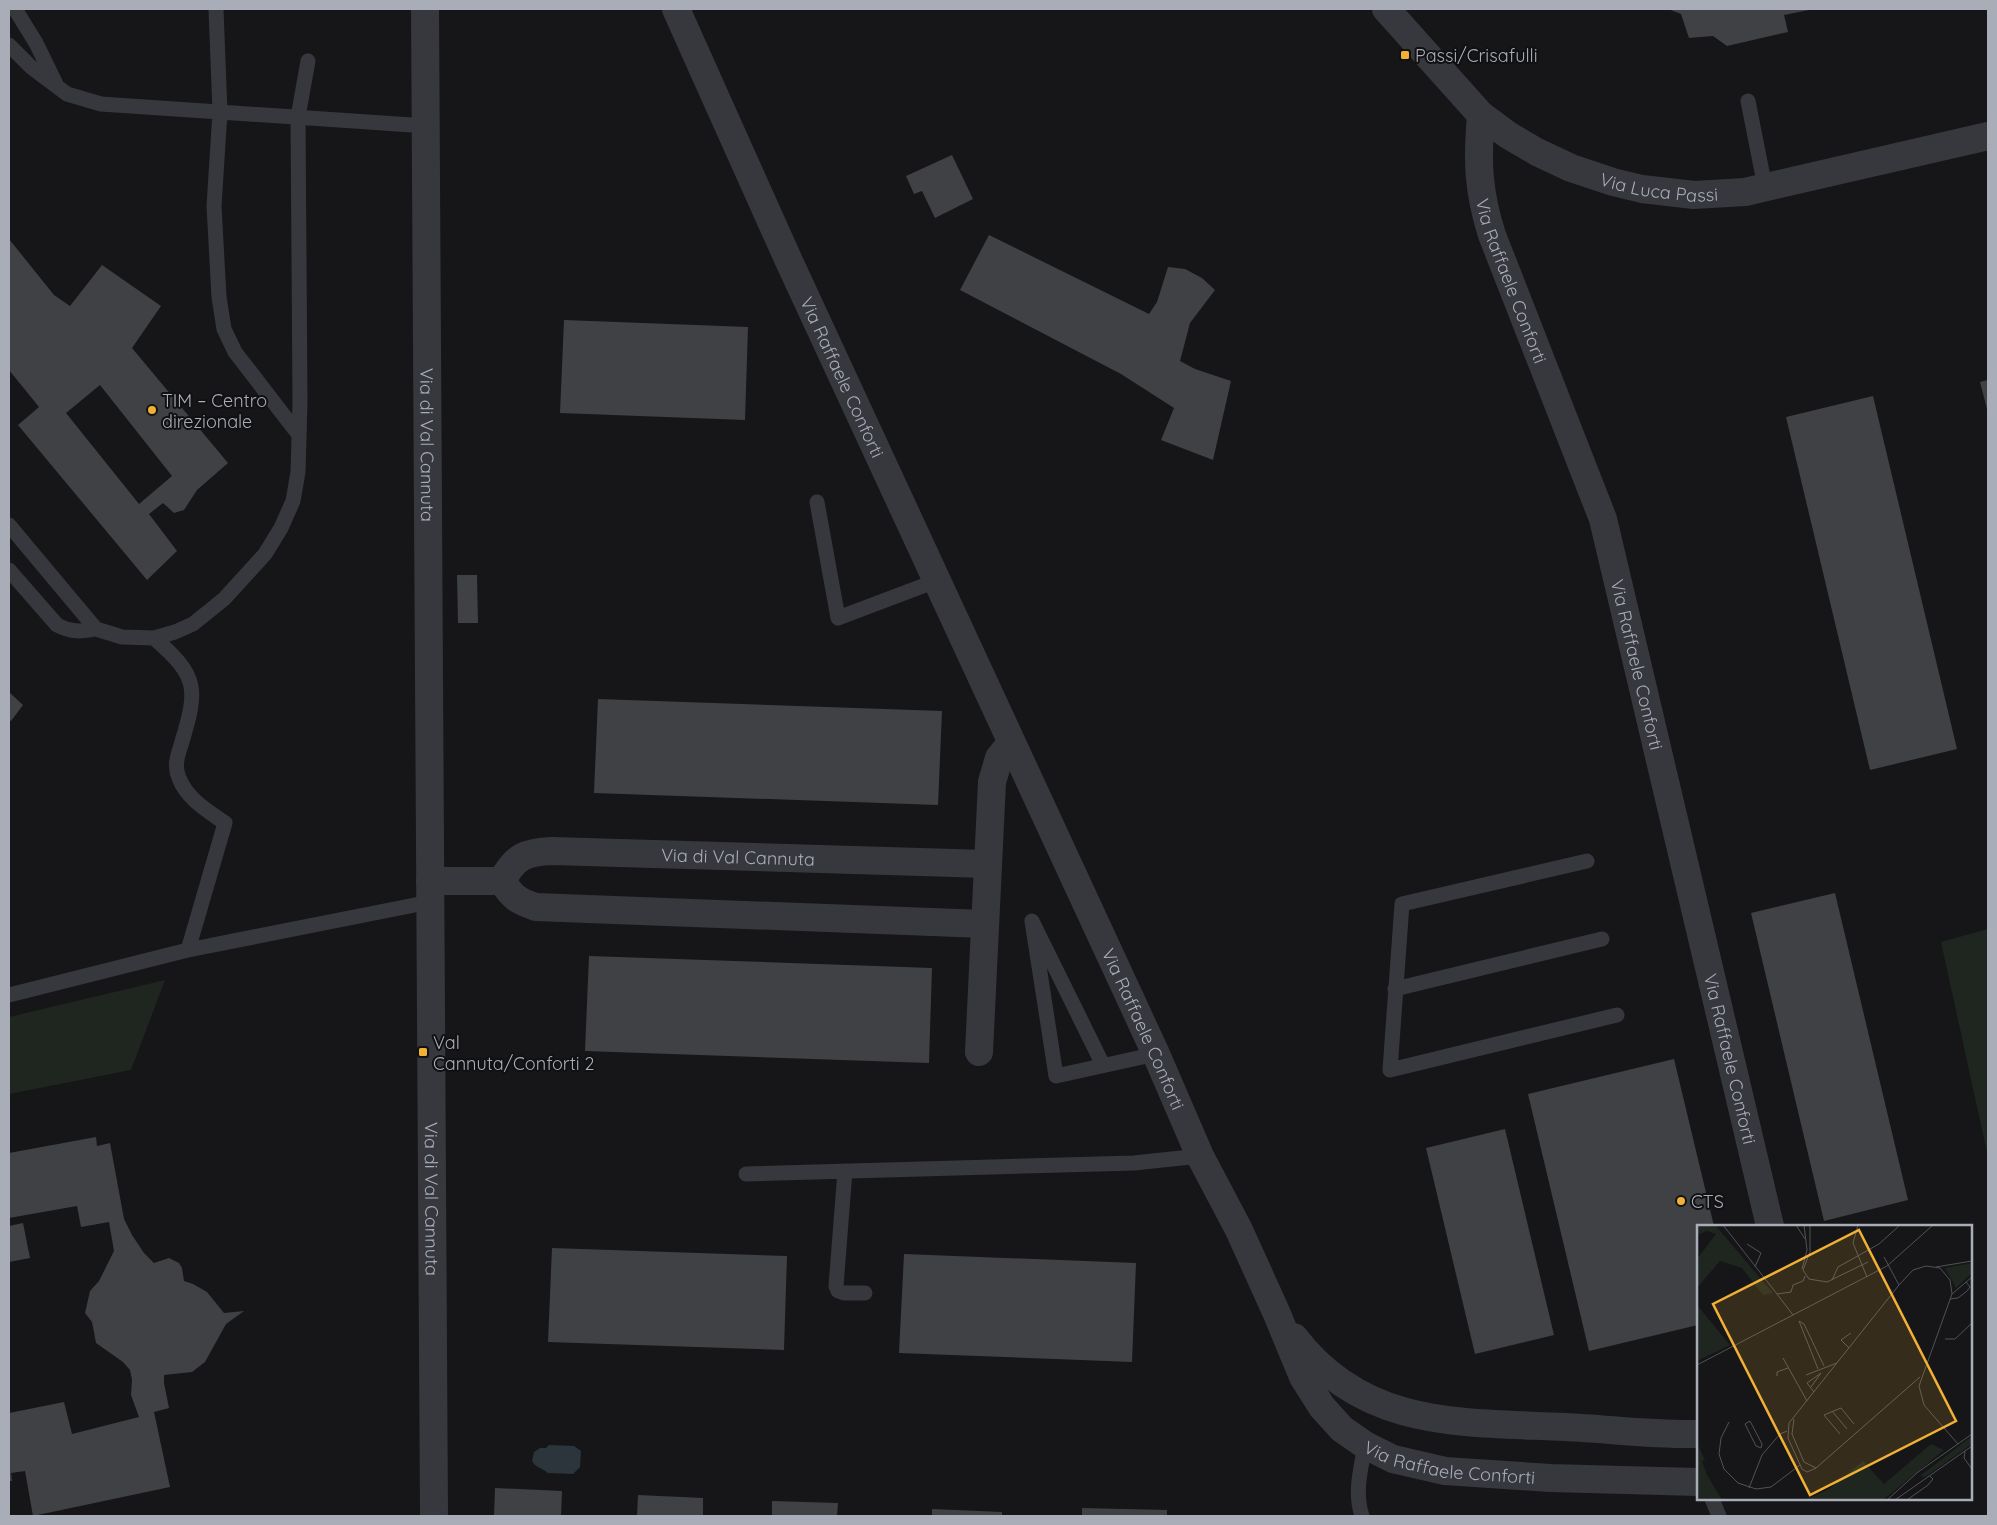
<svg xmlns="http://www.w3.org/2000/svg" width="1997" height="1525" viewBox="0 0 1997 1525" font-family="Quicksand,sans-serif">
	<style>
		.green { fill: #1e261f }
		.water { fill: #2c353c }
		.building { fill: #404145; fill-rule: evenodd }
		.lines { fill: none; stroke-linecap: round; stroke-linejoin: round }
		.lane { stroke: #37383d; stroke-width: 15 }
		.street { stroke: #37383d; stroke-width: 28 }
		.poi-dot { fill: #f2b134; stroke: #111113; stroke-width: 2 }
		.labels { text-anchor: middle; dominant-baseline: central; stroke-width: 4; stroke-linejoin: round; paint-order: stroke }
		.poi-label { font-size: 18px; fill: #a8adb8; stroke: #111113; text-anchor: start }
		.street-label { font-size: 18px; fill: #a8adb8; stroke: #111113 }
		.inset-road { fill: none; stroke: #505258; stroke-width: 1 }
		.view { fill: #f2b134; fill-opacity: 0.15; stroke: #f2b134; stroke-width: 2.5 }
		.inset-edge { fill: none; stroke: #a8adb8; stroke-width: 2.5 }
	</style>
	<rect width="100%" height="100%" fill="#161618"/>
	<!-- green -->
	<path class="green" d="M1988,929V1157L1941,942Z
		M165,980L131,1070L9,1094V1017Z"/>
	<!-- water -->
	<path class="water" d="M549,1445L574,1446L581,1451L580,1467L573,1474L548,1473C542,1468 536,1468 532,1461L534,1452L540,1448H546Z"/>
	<!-- building -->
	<path class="building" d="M1668,9H1809V10L1784,15L1788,32L1727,46L1713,36L1689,38L1681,14Z
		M952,155L973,199L935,218L922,191L914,194L906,176Z
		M989,235L1149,314L1157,302L1168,267L1185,269L1202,278L1215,290L1190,323L1180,361L1195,369L1231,381L1213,460L1161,440L1174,408L1121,374L960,290Z
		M9,239L54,295L70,306L102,265L161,306L132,348L228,463L197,490L184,510L174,513L163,503L149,514L177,551L147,580L18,425L39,407L9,370ZM100,385L172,476L139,504L66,413Z
		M564,320L748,327L745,420L560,413Z
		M1988,380V413L1980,382Z
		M1873,396L1957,749L1870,770L1786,417Z
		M457,575H477L478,623H458Z
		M9,692L23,705L11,721L9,720Z
		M598,699L942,711L938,805L594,793Z
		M1835,893L1908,1200L1824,1221L1751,913Z
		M589,956L932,968L929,1063L585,1051Z
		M1674,1059L1714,1226H1698V1325L1589,1351L1528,1094Z
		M1505,1129L1554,1335L1475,1354L1426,1148Z
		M96,1137L97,1146L110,1143L124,1219L132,1235L144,1253L154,1263L169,1258L179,1263L182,1268L184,1281L193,1284L207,1292L224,1313L244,1311L226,1324L205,1362L192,1372L164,1375V1383L169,1408L154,1412L170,1487L33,1516L25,1471L11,1473L12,1481H9V1413L64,1402L72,1434L139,1417L131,1395L132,1380L130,1370L123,1362L96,1343L92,1322L85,1313L90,1291L99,1281L114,1251L109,1222L81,1227L77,1206L9,1218V1153Z
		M23,1223L30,1258L9,1262V1226Z
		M552,1248L787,1256L784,1350L548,1342Z
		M904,1254L1136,1263L1132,1362L899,1353Z
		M495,1488L562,1491L561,1516H494Z
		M638,1495L703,1498V1516H637Z
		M772,1501L838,1503L837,1516H772Z
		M1082,1508L1167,1510V1516H1082Z
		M932,1509L1002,1512V1516H932Z"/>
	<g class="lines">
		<!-- lane -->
		<path class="lane" d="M15,9L36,43L56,84
			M216,9L220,112L214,206L219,297L224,329L235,352L299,435
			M9,45L31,67L67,94L101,104L427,126
			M1748,101L1765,187
			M817,502L838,618L936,581
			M9,525L96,629L122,637L154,638L175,632L193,624L224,599L265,554L281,528L293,501L298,472L300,402L298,117L308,61
			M9,570L57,625C70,632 81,632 96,629
			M1587,861L1402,904L1390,1070L1617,1015
			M188,950L430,902
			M1395,989L1602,939
			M9,995L188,950L225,823C208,811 187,799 179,778C174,767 177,757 181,745C198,689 199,677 154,638
			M1103,1065L1032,921L1056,1076L1156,1054
			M845,1171L836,1286L838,1291L844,1293H865
			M746,1174L1134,1163L1200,1156
			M1712,1499L1719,1516
			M1362,1516C1354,1492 1361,1469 1365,1445"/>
		<!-- street -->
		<g class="street">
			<path id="s1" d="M425,9L434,1516"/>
			<path id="s2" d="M676,9L788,259L1156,1054L1200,1156L1239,1230L1277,1314L1303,1377L1322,1407L1342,1429L1365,1445L1393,1459L1445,1471L1550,1478L1698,1482"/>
			<path id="s3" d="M1386,9L1481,115L1508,135L1537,152L1571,168L1613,182L1642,189L1694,195L1745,192L1988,136"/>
			<path id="s4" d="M1481,115C1477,161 1478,191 1492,235L1603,519L1770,1226"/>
			<path d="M430,881H502"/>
			<path id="s5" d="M984,924L536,907C518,901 513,898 502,881C515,856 526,852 552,851L987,864"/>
			<path d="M979,1052L992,782L999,758L1011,743"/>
			<path d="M1294,1337C1364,1429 1461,1422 1565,1427C1609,1429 1654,1435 1698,1434"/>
		</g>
	</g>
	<!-- markers -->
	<g class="poi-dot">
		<rect x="1400" y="50" width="10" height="10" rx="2.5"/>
		<circle cx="152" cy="410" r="5"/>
		<rect x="418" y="1047" width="10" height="10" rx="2.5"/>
		<circle cx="1681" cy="1201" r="5"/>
	</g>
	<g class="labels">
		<!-- poi labels -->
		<g class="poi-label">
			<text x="1415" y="55">Passi/Crisafulli</text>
			<text x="162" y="400">TIM – Centro<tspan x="162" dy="21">direzionale</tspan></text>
			<text x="433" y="1042">Val<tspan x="433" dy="21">Cannuta/Conforti 2</tspan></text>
			<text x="1691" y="1201">CTS</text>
		</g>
		<!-- street labels -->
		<g class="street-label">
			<text stroke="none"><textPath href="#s3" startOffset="338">Via Luca Passi</textPath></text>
			<text stroke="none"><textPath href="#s4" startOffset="171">Via Raffaele Conforti</textPath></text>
			<text stroke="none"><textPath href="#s2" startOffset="404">Via Raffaele Conforti</textPath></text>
			<text stroke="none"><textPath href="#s1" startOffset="436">Via di Val Cannuta</textPath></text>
			<text stroke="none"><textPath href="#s4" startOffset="576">Via Raffaele Conforti</textPath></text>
			<text stroke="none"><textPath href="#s5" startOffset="741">Via di Val Cannuta</textPath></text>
			<text stroke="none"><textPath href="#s2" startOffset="1122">Via Raffaele Conforti</textPath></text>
			<text stroke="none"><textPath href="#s4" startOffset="981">Via Raffaele Conforti</textPath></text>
			<text stroke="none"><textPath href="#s1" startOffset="1190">Via di Val Cannuta</textPath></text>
			<text stroke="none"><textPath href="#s2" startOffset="1686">Via Raffaele Conforti</textPath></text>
		</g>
	</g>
	<!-- overview -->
	<g transform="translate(1697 1225)">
		<rect width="275" height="275" fill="#161618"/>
		<path d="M0,0H18L76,68L66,70L45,43L23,36L0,63V34L19,9L10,6L0,10ZM275,38V48L259,63L248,43ZM0,80L33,120L0,136ZM275,211V219L228,252L223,251ZM0,218L8,235L5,236L10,250L25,275H0ZM234,219L247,225L186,275H108L132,264L166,236L187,259Z" fill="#1e261f"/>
		<path class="inset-road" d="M26,0L80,69L94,67L96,60L106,56L108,51M99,0L108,14M113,0V27L106,45L112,54L130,57L171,37M161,0L156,18L170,52M50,19L64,28L58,42M187,32L202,60L216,45L229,41L243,43L253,55L255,69L222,161L227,180L261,219M239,42L275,36M105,44L110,25L107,0M135,55L141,42L182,19L203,0M202,60L92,198L91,213L105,244L110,247L119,243L223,152M80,69L96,90M255,69L275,52M253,74L261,73L270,66L273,62L269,57M248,114H258L275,98M152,123L144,115L154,108M86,133L110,176M0,140L190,41L236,0M121,144L102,96L107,99L127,141M109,150L140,138M80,151V147L91,143M114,162L124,148L110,158L117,167M135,186L150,204M97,194L95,209L107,237L119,243M53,196L65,219L64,223L59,221L48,199ZM32,197L24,213L22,229L27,244L41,258L59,264L74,262L103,240M143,209L127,190L144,183L157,199M268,226L267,233L275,244M52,263L65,230L83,209L90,206M190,275L221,247L275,209M198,275L275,221M210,275L231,260L236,254L233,251"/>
		<path class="view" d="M162,5L259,196L113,270L16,79Z"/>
		<rect width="275" height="275" class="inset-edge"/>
	</g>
	<!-- border -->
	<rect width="1997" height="1525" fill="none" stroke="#a8adb8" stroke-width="20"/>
</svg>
